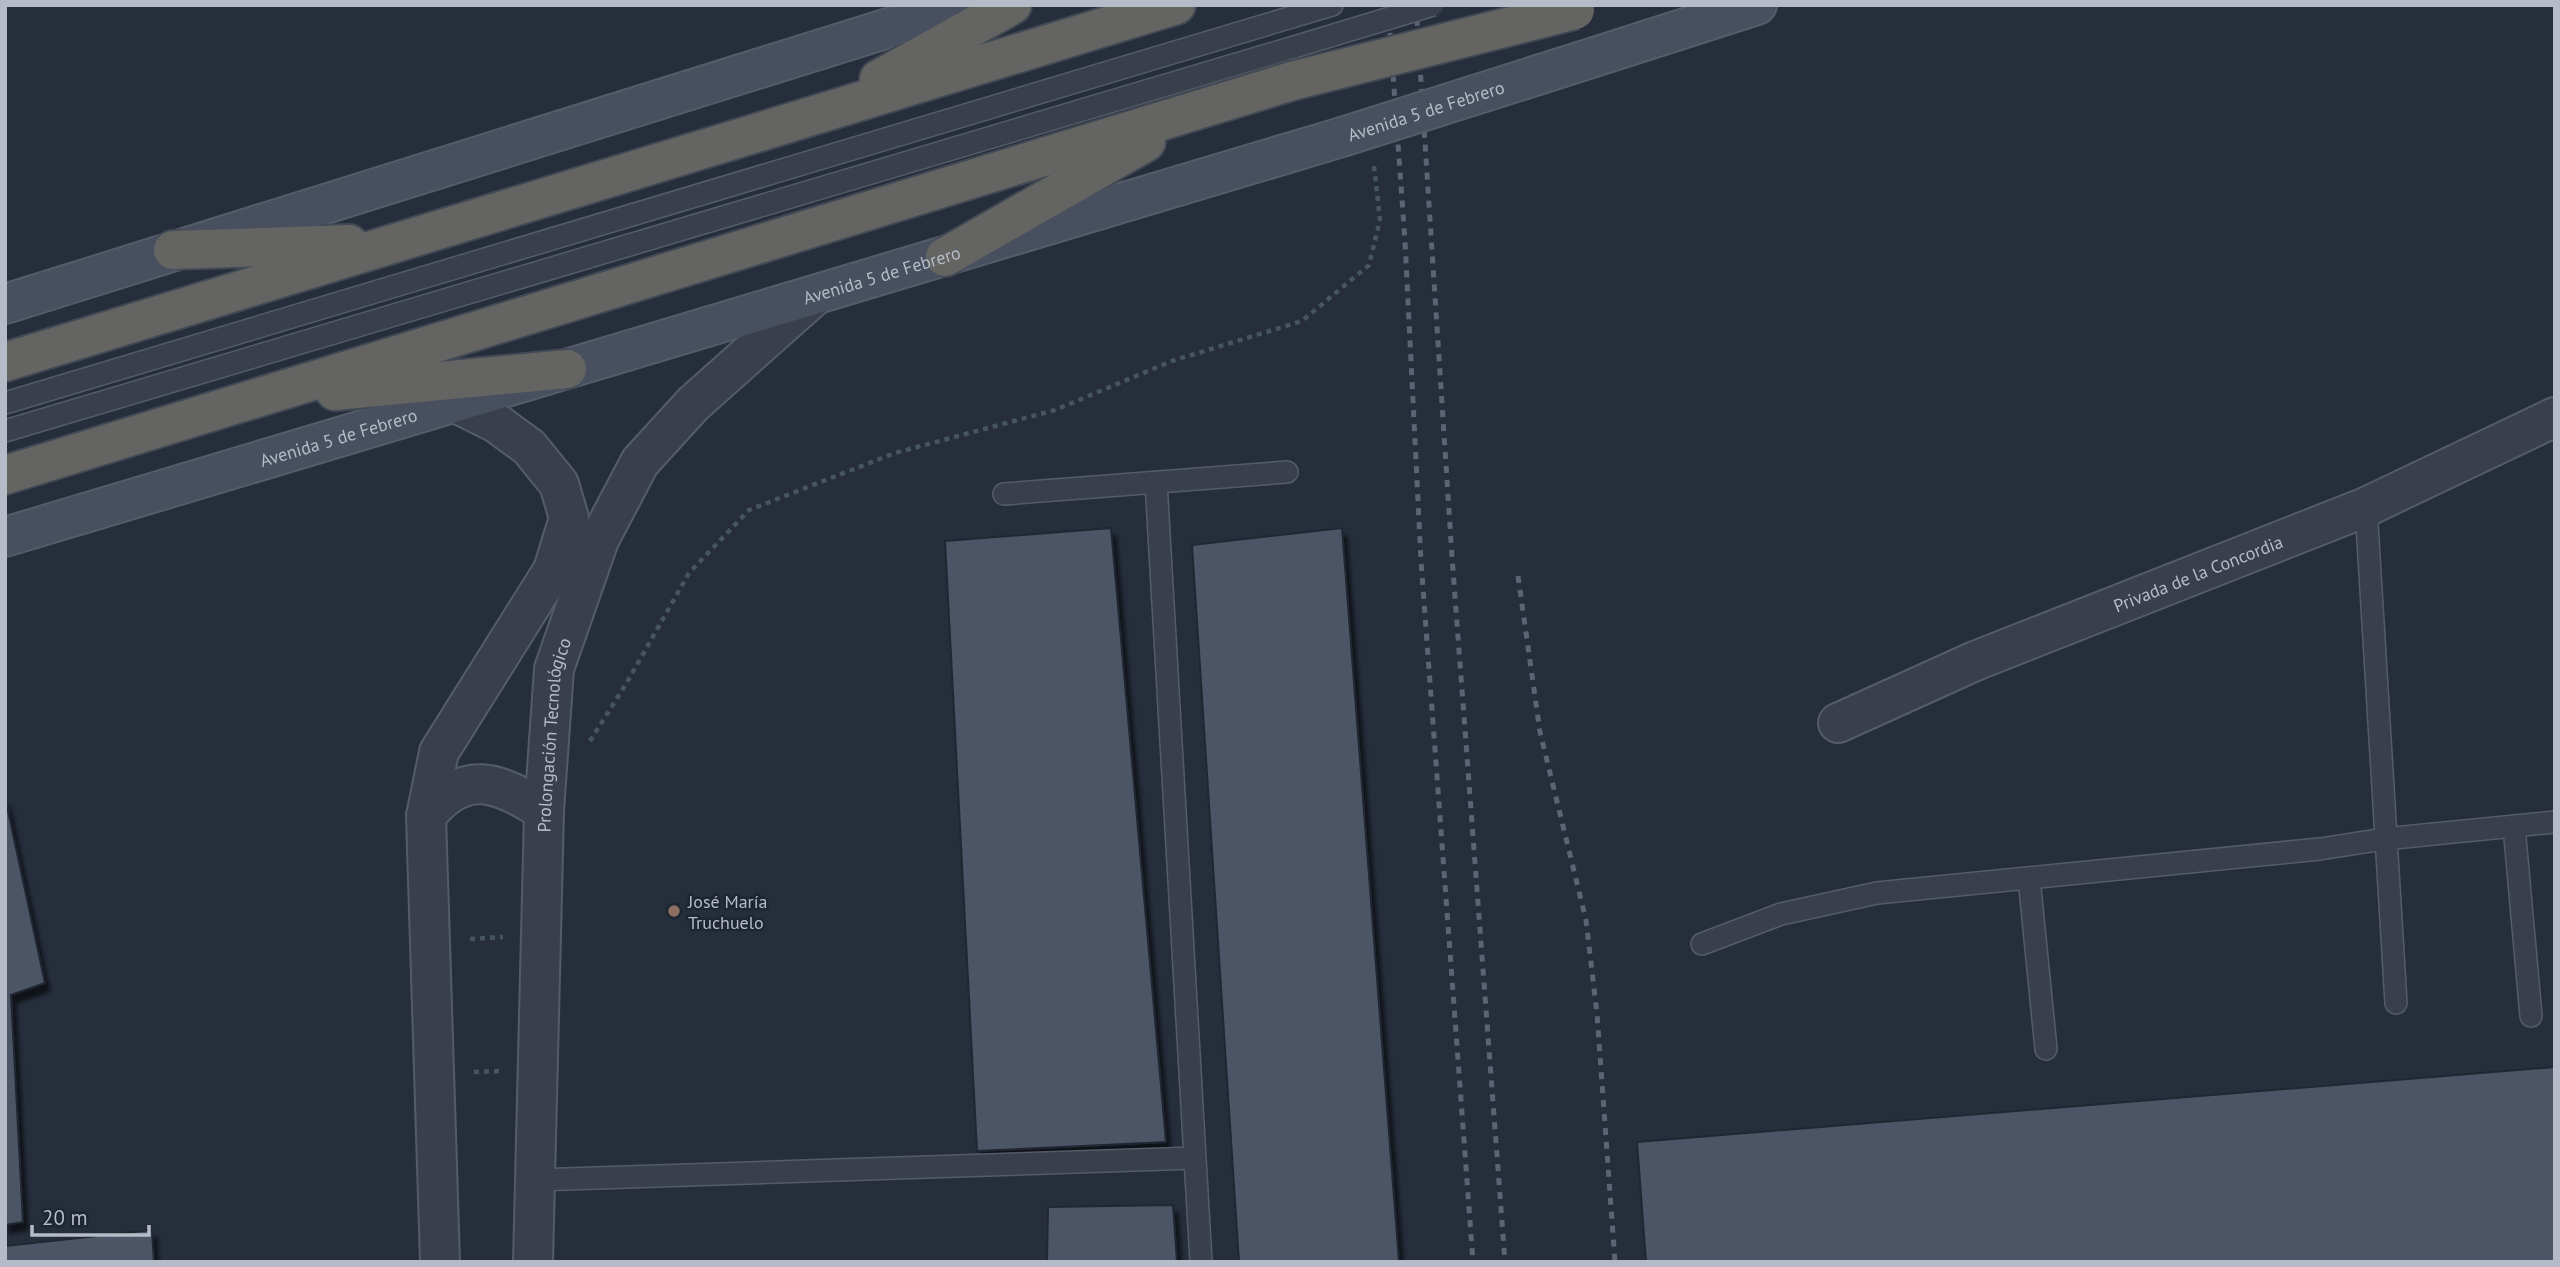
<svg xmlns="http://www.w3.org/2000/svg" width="2560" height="1267" viewBox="0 0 2560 1267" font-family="'PT Sans',sans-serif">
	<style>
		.building { fill: #4c5565; stroke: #202833; stroke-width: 2; filter: url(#shadow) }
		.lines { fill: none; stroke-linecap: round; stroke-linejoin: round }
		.service-casing { stroke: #545c67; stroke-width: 24 }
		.minor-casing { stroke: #545c67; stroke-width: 42 }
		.tertiary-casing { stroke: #545c67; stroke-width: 42 }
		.secondary-casing { stroke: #545c67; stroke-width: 42 }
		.trunk-casing { stroke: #414954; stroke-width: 42 }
		.path { stroke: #45575a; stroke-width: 4.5; stroke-dasharray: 5 5; stroke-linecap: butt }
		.service { stroke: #39404c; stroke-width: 21 }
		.minor { stroke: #39404c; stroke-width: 38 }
		.tertiary { stroke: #39404c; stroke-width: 38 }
		.secondary { stroke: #48505f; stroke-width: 38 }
		.trunk { stroke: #646462; stroke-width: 38 }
		.rail { stroke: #5c6473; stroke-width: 5; stroke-dasharray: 7 7; stroke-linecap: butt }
		.service-bridge-casing { stroke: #545c67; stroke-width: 24; stroke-linecap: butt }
		.secondary-bridge-casing { stroke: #545c67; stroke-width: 42; stroke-linecap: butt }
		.trunk-bridge-casing { stroke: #414954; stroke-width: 42; stroke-linecap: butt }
		.service-bridge { stroke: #39404c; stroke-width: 21 }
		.secondary-bridge { stroke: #48505f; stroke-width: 38 }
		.trunk-bridge { stroke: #646462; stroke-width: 38 }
		.education-dot { fill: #8d6e63; stroke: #1e2631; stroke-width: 2.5 }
		.labels { text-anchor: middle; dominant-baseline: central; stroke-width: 5; stroke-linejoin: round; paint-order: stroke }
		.street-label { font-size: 18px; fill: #b5bcc7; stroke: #1e2631 }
		.poi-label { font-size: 18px; fill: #b5bcc7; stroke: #1e2631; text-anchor: start }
	</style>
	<defs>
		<filter id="shadow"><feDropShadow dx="4.5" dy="8" stdDeviation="2" flood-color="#0009"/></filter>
	</defs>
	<rect width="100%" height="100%" fill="#262e3c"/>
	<!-- building -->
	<path class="building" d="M1111,528L1166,1142L977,1151L945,541Z
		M1342,528L1399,1262H1239L1192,545Z
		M5,797L45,983L11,995L23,1222L5,1225Z
		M2555,1067V1262H1646L1637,1142Z
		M1173,1205L1177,1262H1047L1048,1207Z
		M152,1230L154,1262H5V1246Z"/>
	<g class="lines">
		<defs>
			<path id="service" d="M5,403L1332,5
				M5,431L1294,47
				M1156,482L1201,1262
				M1004,494L1287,472
				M2366,507L2396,1003
				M2514,826L2531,1016
				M2029,878L2046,1049
				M1702,944L1781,914L1877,893L2320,849L2384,839L2555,822
				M536,1180L1195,1158"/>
			<g id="minor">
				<path id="s1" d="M1838,723L1975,661L2366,507L2555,417"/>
			</g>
			<g id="tertiary">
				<path d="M426,816C465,767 499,782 544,811"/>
				<path d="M440,1262L426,816L439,752L553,570L569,518L559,484L529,447L496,423L454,402"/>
				<path id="s2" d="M533,1262L544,811L554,669L599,540L640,462L693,404L813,297"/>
			</g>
			<g id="secondary">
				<path d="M1582,61L1757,5"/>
				<path d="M5,304L962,5"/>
				<path id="s3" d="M5,537L1342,137"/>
			</g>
			<path id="trunk" d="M879,79L1012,5
				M173,250L349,244
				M945,257L1146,142
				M5,362L1176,5
				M335,391L567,369
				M5,475L1292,81"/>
		</defs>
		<!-- service casing -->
		<use href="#service" class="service-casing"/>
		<!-- minor casing -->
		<use href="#minor" class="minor-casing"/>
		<!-- tertiary casing -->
		<use href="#tertiary" class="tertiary-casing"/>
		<!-- secondary casing -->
		<use href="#secondary" class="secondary-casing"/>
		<!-- trunk casing -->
		<use href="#trunk" class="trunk-casing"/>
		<!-- path -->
		<path class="path" d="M590,741L626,684L689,573L749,510L895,453L1055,410L1172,361L1302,321L1369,265L1380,220L1374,166
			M470,939L503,937
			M474,1072L500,1071"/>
		<!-- service -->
		<use href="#service" class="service"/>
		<!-- minor -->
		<use href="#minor" class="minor"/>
		<!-- tertiary -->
		<use href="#tertiary" class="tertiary"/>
		<!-- secondary -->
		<use href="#secondary" class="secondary"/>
		<!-- trunk -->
		<use href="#trunk" class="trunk"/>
		<!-- rail -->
		<path class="rail" d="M1388,5L1405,241L1421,561L1473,1262
			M1416,5L1452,557L1505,1262
			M1518,576L1540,732L1586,920L1597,1014L1615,1262"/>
		<defs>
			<path id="service-bridge" d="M1294,47L1433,5"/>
			<g id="secondary-bridge">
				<path id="s4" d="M1342,137L1582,61"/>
			</g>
			<path id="trunk-bridge" d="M1292,81L1575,10"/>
		</defs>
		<!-- service-bridge casing -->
		<use href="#service-bridge" class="service-bridge-casing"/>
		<!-- secondary-bridge casing -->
		<use href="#secondary-bridge" class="secondary-bridge-casing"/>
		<!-- trunk-bridge casing -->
		<use href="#trunk-bridge" class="trunk-bridge-casing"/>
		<!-- service-bridge -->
		<use href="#service-bridge" class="service-bridge"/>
		<!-- secondary-bridge -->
		<use href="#secondary-bridge" class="secondary-bridge"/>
		<!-- trunk-bridge -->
		<use href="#trunk-bridge" class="trunk-bridge"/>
	</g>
	<!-- markers -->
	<circle class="education-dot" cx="674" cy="911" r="7"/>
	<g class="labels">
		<!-- street labels -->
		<g class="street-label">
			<text stroke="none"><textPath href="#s4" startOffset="88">Avenida 5 de Febrero</textPath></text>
			<text stroke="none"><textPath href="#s3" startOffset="915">Avenida 5 de Febrero</textPath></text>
			<text stroke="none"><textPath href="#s3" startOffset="348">Avenida 5 de Febrero</textPath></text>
			<text stroke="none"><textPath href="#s1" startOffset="390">Privada de la Concordia</textPath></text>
			<text stroke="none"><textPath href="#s2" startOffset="528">Prolongación Tecnológico</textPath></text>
		</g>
		<!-- poi labels -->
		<g class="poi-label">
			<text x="688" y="901">José María<tspan x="688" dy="21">Truchuelo</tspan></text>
		</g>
	</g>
	<!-- border -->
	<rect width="2560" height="1267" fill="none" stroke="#b5bcc7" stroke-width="14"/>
	<!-- scale -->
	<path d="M32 1225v10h117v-10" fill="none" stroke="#b5bcc7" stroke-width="3.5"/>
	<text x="42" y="1225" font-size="21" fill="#b5bcc7" stroke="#1e2631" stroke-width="5" paint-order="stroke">20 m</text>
</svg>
